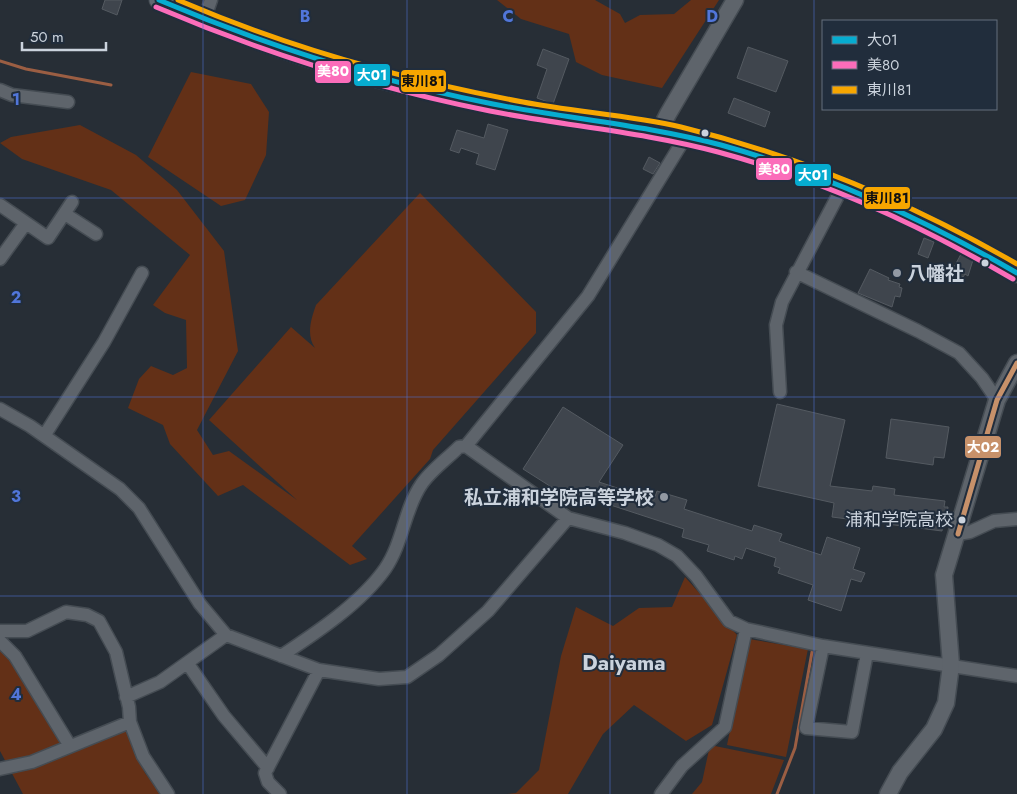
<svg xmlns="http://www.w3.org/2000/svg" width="1017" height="794" viewBox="0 0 1017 794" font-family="Jost,'Noto Sans JP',sans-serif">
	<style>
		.green { fill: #633017 }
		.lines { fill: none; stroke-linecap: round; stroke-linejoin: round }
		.stream { stroke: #9b5e43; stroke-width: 3 }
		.building { fill: #3f454d; stroke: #545a61 }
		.minor-casing { stroke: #454c53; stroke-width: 15 }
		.tertiary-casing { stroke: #454c53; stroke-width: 19 }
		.secondary-casing { stroke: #454c53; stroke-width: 21 }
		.minor { stroke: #5e646b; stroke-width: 12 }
		.tertiary { stroke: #5e646b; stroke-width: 16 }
		.secondary { stroke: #616972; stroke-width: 19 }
		.bus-1-casing { stroke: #212d3c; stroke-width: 9 }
		.bus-2-casing { stroke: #212d3c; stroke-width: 9 }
		.bus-3-casing { stroke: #212d3c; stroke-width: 9 }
		.bus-4-casing { stroke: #212d3c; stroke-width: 9 }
		.bus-1 { stroke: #06acd0; stroke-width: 5 }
		.bus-2 { stroke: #fb6dba; stroke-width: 5 }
		.bus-3 { stroke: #f7a600; stroke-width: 5 }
		.bus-4 { stroke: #c7916a; stroke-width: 5 }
		.grid { fill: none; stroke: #5176da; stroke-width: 1; stroke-opacity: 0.55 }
		.bus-dot { fill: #cbd3dd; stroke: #212d3c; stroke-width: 2 }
		.poi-dot { fill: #9299a3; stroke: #212d3c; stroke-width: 2 }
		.labels { text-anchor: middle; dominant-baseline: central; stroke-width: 4; stroke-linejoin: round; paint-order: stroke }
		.bus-label { font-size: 18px; fill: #cbd3dd; stroke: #212d3c; text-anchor: end }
		.poi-label { font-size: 19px; font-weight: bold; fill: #cbd3dd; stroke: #212d3c; text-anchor: start }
		.quarter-label { font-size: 21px; font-weight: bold; fill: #cbd3dd; stroke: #212d3c }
		.grid-label { font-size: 16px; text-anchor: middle; font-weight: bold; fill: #5176da; stroke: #212d3c; stroke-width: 4; stroke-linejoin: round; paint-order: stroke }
		.line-badge { stroke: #212d3c; stroke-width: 2 }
		.badge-label { font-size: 14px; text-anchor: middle; font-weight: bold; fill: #fff }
		.pale-badge-label { font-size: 14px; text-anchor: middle; font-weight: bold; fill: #111 }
	</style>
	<rect width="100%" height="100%" fill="#272e36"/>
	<!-- green -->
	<path class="green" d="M497,0H595L620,14L625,23L640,15L674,14L691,0H719L662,88L602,75L576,62L569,34L521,19Z
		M191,72L251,84L269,112L266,155L245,200L221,206L148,157Z
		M80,125L136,155L177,190L224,251L238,351L197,430L213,455L229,451L297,500L209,420L291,327L315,348C306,335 311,319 316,305L420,193L536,312V333L433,450L430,459L352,546L367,559L350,565L243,485L218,496L170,444L163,425L128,408L139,379L151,366L173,375L187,368L186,320L165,313L153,305L190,255L111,190L22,159L0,143L11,137Z
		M685,577L737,635L712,725L686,741L634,705L603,734L568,794H507L516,793L539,770L561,656L576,607L613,626L639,608L672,607Z
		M749,639L808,649L786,757L727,745Z
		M0,645L12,658L68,752L125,729L145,773L161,794H23L0,751Z
		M710,745L784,760L771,794H692L702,782Z"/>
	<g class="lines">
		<!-- stream -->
		<path class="stream" d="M0,61L26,69L111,85
			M777,794L795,748L812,652"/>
	</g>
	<!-- building -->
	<path class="building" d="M105,0H122L117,15L102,9Z
		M748,47L788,61L776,92L737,78Z
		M543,49L569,59L553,104L537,98L547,69L537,65Z
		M734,98L770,112L765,127L728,113Z
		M488,124L508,130L495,170L476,164L479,154L461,148L459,153L450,150L457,130L484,138Z
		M649,157L660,163L653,174L643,169Z
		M924,238L934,242L928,258L918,254Z
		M961,254L973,260L968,276L965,274L963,277L952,271Z
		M870,269L889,278L888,280L900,284L899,287L902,288L900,297L895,296L892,307L858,293Z
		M777,404L845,420L830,486L872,491L873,486L895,489L894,495L945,501L944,507H948L947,516L951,517L948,526L943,525L942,531L832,517L834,503L758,486Z
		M563,407L623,445L599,482L654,500L657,491L687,500L684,509L752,531L754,525L782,534L779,541L821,555L827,537L860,548L853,569L865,573L861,582L851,579L841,611L808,600L813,585L778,573L780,568L774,566L776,558L746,548L742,559L735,556L734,560L707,551L709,545L682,537L684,529L589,498L583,507L523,469Z
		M891,419L949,427L944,458L934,457L933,465L886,458Z"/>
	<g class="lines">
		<defs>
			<path id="minor" d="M204,20L211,0
				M0,90L12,95L68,102
				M0,205L48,238L72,202
				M65,214L96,234
				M0,259L26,223
				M796,272L918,331L959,353L982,378L997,400
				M780,392L776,325L782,302L843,186
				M0,409L30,426L120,489L139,508L200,604L226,635L319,670L379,679L407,677L439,655L488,611L568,518
				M44,436L104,342L142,273
				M466,446L568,518L625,533L658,545L677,556L696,576L729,621L746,629L823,646L1017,676
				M958,534L970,532L994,521L1017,519
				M0,631H27L66,612L87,615L99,621L116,652L129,707L130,722
				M0,641L15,656L70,746
				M823,646L806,728L852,732L867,653
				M281,656C316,633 361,603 385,569C403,543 404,510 421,485C430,471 447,459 459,447L466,446L588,296L686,136
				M188,664L224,716L268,768
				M126,697L160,682L226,635
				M0,769L32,762L130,722L143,756L168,794
				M280,794L268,782L265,773L319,670
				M661,794L682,766L725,727L746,629"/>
			<path id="tertiary" d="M660,130L668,114L735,0
				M888,794L900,772L934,729L946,703L951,665L944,575L997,400L1017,363"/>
			<path id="secondary" d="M159,0C252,41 349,75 448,95C487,103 526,111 565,117C602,123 640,125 677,134C797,162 912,209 1017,273"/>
		</defs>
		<!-- minor casing -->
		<use href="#minor" class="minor-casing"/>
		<!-- tertiary casing -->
		<use href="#tertiary" class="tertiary-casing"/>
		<!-- secondary casing -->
		<use href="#secondary" class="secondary-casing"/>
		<!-- minor -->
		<use href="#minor" class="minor"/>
		<!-- tertiary -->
		<use href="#tertiary" class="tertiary"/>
		<!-- secondary -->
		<use href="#secondary" class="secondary"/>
		<defs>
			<path id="bus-1" d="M159,0C267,46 377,81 493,104C569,119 646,125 721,145C826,174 924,219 1017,273"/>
			<path id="bus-2" d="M156,7C264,53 374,88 490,111C566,126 643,132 718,152C822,180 920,225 1013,279"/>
			<path id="bus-3" d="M178,0C289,48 404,80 523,102C575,112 629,115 681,127C800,156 911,203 1017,264"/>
			<path id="bus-4" d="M958,534L997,400L1017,363"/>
		</defs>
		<!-- bus-1 casing -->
		<use href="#bus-1" class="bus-1-casing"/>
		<!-- bus-2 casing -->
		<use href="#bus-2" class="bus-2-casing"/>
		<!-- bus-3 casing -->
		<use href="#bus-3" class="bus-3-casing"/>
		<!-- bus-4 casing -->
		<use href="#bus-4" class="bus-4-casing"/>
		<!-- bus-1 -->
		<use href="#bus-1" class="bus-1"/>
		<!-- bus-2 -->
		<use href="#bus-2" class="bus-2"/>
		<!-- bus-3 -->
		<use href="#bus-3" class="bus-3"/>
		<!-- bus-4 -->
		<use href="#bus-4" class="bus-4"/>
	</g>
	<!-- grid -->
	<path class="grid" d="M203,0V794M407,0V794M610,0V794M814,0V794M0,198H1017M0,397H1017M0,596H1017"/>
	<!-- markers -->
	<g class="bus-dot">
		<circle cx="705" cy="133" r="4.5"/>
		<circle cx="985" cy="263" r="4.5"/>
		<circle cx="962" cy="520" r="4.5"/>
	</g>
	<g class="poi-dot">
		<circle cx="897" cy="273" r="5"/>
		<circle cx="664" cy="497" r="5"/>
	</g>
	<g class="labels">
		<!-- bus labels -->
		<g class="bus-label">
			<text x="953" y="520">浦和学院高校</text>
		</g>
		<!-- poi labels -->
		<g class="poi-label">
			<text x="907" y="273">八幡社</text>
			<text x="654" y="497" text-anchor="end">私立浦和学院高等学校</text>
		</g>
		<!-- quarter labels -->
		<g class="quarter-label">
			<text x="624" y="663">Daiyama</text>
		</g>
	</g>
	<g class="grid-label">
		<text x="305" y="22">B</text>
		<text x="508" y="22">C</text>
		<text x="712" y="22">D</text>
		<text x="16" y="105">1</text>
		<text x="16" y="303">2</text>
		<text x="16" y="502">3</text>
		<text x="16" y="700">4</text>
	</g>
	<g class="line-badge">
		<rect x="314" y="60" width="38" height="24" rx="5" fill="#fb6dba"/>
		<rect x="353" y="63" width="38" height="24" rx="5" fill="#06acd0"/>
		<rect x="400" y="69" width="47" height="24" rx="5" fill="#f7a600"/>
		<rect x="755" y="157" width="38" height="24" rx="5" fill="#fb6dba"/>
		<rect x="794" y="163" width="38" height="24" rx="5" fill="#06acd0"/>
		<rect x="863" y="186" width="48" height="24" rx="5" fill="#f7a600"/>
		<rect x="964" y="435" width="38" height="24" rx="5" fill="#c7916a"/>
	</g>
	<g class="badge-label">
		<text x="333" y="76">美80</text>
		<text x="372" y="80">大01</text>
		<text x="774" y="174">美80</text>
		<text x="813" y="180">大01</text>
		<text x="983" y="452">大02</text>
	</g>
	<g class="pale-badge-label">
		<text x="423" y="86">東川81</text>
		<text x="887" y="203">東川81</text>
	</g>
	<!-- legend -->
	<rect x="822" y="20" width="175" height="90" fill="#212d3c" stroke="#656f7c"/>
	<rect x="832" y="36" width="25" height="8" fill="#06acd0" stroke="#656f7c"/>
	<text x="867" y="45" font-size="15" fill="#cbd3dd">大01</text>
	<rect x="832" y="61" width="25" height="8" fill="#fb6dba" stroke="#656f7c"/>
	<text x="867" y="70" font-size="15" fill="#cbd3dd">美80</text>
	<rect x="832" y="86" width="25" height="8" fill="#f7a600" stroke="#656f7c"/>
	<text x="867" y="95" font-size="15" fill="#cbd3dd">東川81</text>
	<!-- scale -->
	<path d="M22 42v8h84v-8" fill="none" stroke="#cbd3dd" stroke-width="2.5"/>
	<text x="30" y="42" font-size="15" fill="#cbd3dd" stroke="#212d3c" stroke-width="4" paint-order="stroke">50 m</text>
</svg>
